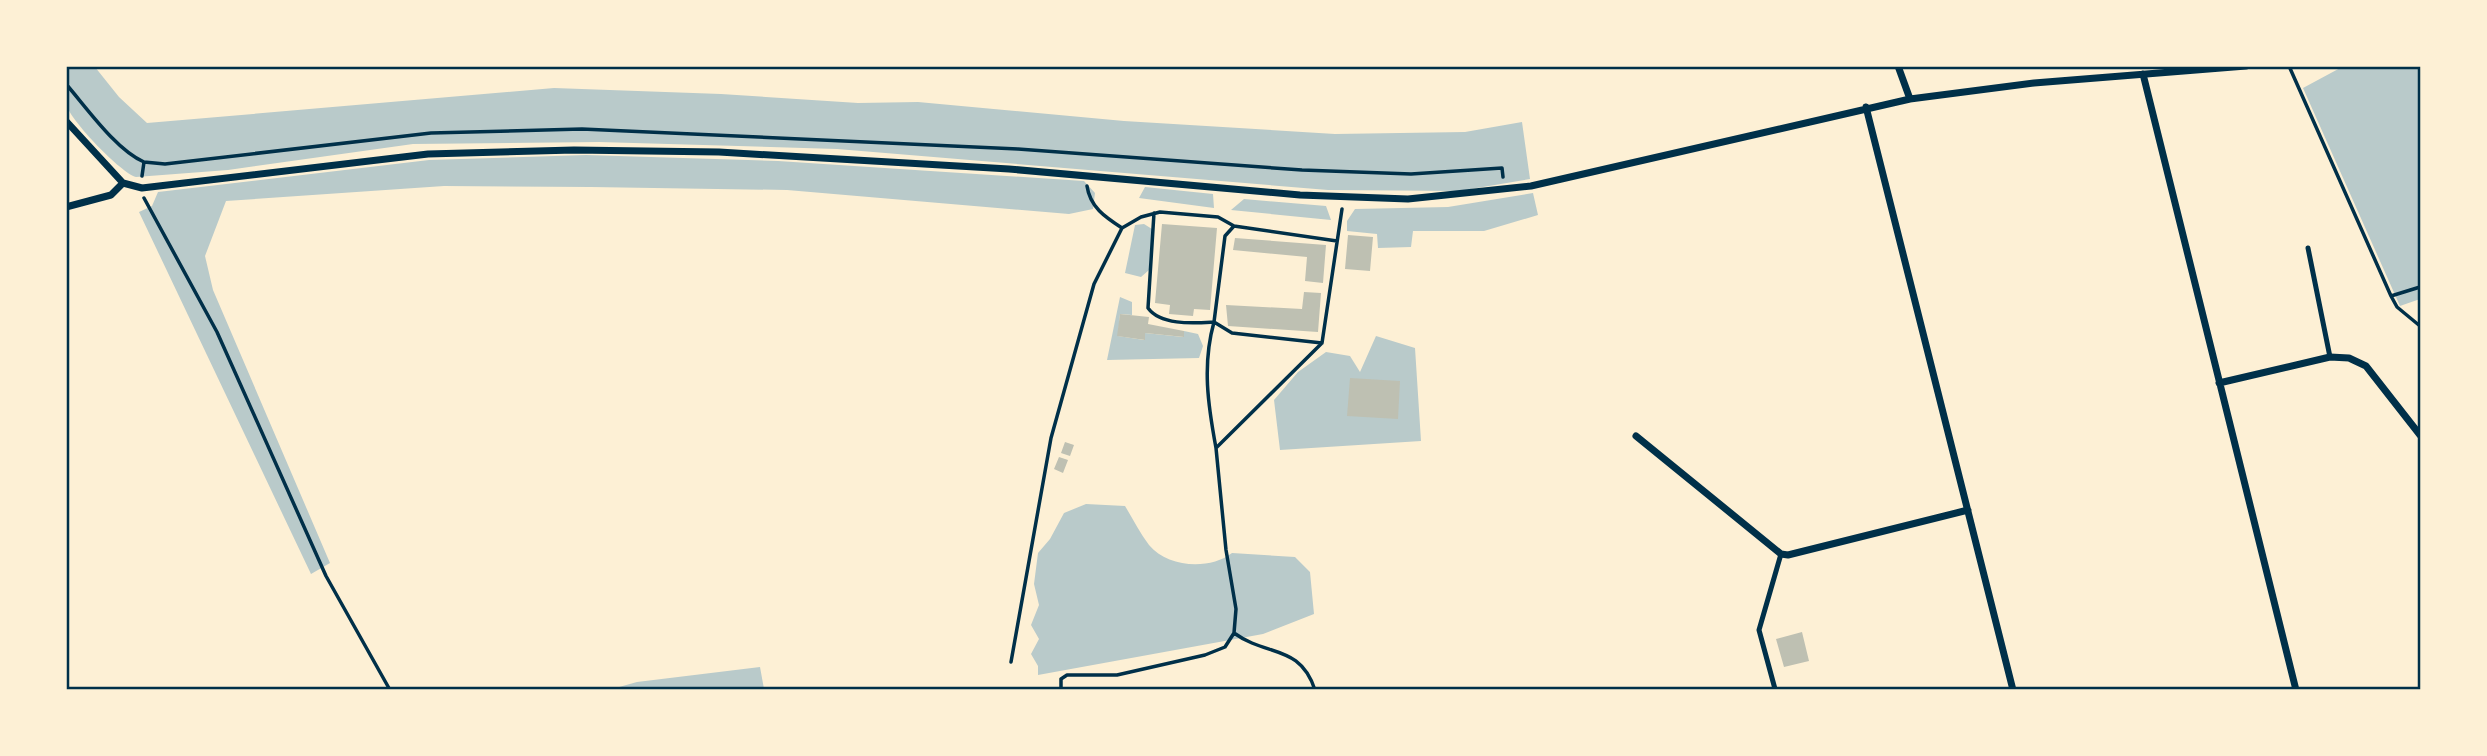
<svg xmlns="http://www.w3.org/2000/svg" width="2487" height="756" viewBox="0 0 2487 756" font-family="Barlow,sans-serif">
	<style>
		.green { fill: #b9caca }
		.building { fill: #bec0b2 }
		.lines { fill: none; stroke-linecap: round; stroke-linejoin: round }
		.path { stroke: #003049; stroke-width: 3.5 }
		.service { stroke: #003049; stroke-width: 5 }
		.minor { stroke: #003049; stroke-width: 7 }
		.neatline { fill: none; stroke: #003049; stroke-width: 2.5 }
	</style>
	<rect width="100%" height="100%" fill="#fdf0d5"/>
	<!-- green -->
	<path class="green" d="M66,67H95L119,97L147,123L554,88L721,94L858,103L918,102L1124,121L1335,134L1465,132L1522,122L1530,179L1459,191L1328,190L837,149L599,142L413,144L228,170L136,177C121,173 71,121 67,106C63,95 67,78 66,67Z
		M2342,67H2420V299L2400,306L2303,88Z
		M586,155L778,161L1084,181L1095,193L1093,209L1069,214L787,190L591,187L444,186L226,201L205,256L213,290L330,563L311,574L139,212L152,206L158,192L429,160Z
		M1145,187L1213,194L1214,208L1139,198Z
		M1533,193L1538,215L1484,231H1413L1411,247L1378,248L1377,234L1347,231V221L1355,209L1448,207Z
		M1244,199L1326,206L1331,220L1231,210Z
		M1144,224L1152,229L1149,270L1141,277L1125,273L1135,225Z
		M1120,297L1132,302V315L1120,314L1118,336L1144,340L1145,333L1183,337L1184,331L1198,334L1203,346L1199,358L1107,360Z
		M1376,336L1415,348L1421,441L1280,450L1274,400L1298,372L1326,352L1350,356L1360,372Z
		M1086,504L1125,506C1133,519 1140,533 1149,545C1168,568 1210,570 1232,553L1295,557L1310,572L1314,614L1263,634L1038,675V666L1031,654L1039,639L1031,625L1039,605L1034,584L1038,553L1050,539L1064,513Z
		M760,667L764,689H612L637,682Z"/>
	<!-- building -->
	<path class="building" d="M1162,224L1217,228L1210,310L1194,309L1193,316L1169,314L1170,305L1155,303Z
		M1348,235L1373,237L1370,271L1345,269Z
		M1235,238L1326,245L1323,283L1305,281L1307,257L1233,250Z
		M1304,292L1321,293L1318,332L1228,326L1226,305L1302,309Z
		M1120,314L1149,317L1148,324L1184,331V337L1145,333V340L1117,336Z
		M1350,378L1400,381L1398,419L1347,416Z
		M1065,442L1074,445L1070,456L1061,453Z
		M1059,457L1068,460L1063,473L1054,469Z
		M1802,632L1809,661L1784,667L1776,639Z"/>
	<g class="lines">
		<!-- path -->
		<path class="path" d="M2289,66L2391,296L2397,307L2420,326
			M66,84C86,107 116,150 144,162L142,176
			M144,162L165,164L431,133L582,129L1018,149L1302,170L1411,174L1502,168L1503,177
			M1087,186C1090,207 1105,217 1122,228
			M144,198L217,332L326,576L390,690
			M1154,213L1148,308C1161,326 1195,323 1214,322C1202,365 1208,405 1216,448
			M2391,296L2420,287
			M1322,343L1232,333L1214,322L1225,236L1234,226L1337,241
			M1234,633C1267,657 1300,644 1315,690
			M1011,662L1051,438L1094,284L1122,228L1141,217L1160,212L1218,217L1234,226
			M1061,690V679L1067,675H1117L1205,655L1225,647L1234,633L1236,609L1226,550L1216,448L1322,343L1342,209"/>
		<!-- service -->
		<path class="service" d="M2308,248L2330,357
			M1775,689L1759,630L1781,554"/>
		<!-- minor -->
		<path class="minor" d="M1898,66L1910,99
			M2143,74L2296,690
			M1866,107L2013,690
			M66,121L123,183L142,188L428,154L574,150L719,152L1009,169L1300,195L1408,199L1531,186L1910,99L2034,83L2246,66
			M66,207L111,195L123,183
			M2219,383L2330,357L2349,358L2366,366L2420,435
			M1636,436L1781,554L1788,555L1968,510"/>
	</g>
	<!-- border -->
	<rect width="2487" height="756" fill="none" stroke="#fdf0d5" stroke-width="136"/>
	<rect x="68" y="68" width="2351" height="620" class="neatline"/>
</svg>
